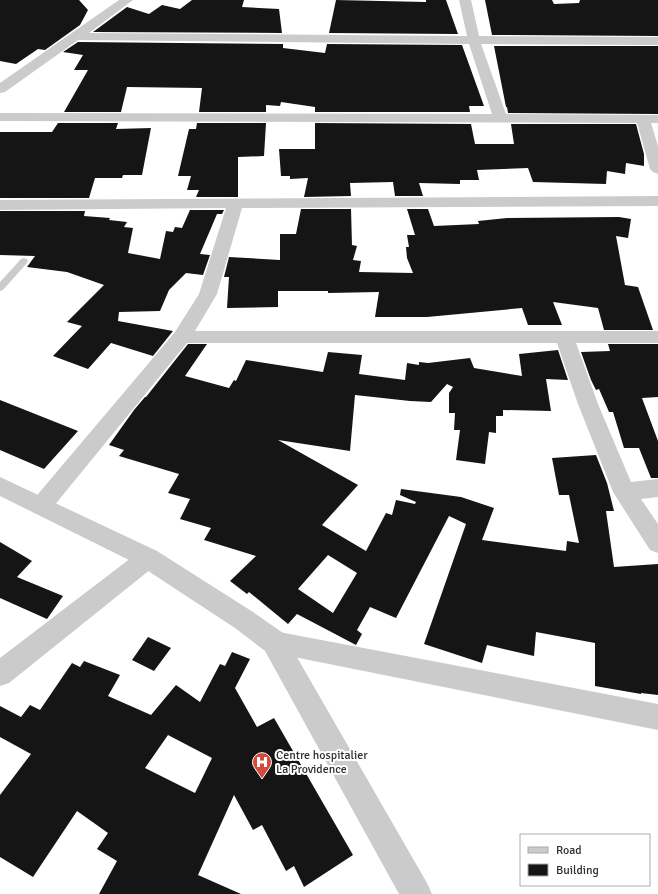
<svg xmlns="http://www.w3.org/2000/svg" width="658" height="894" viewBox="0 0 658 894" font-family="Signika,sans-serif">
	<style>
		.building { fill: #151515; fill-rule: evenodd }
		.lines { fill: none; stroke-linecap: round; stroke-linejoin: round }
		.service { fill: #cbcbcb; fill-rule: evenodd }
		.minor { fill: #cbcbcb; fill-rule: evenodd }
		.tertiary { fill: #cbcbcb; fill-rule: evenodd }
		.labels { text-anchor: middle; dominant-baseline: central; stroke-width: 4; stroke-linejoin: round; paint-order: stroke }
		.near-poi-label { font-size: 12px; fill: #2e2e2e; stroke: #fff; text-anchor: start }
	</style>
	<rect width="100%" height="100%" fill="#fff"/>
	<!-- building -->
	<path class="building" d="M0,0H79L88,10L80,25L45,50L38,49L16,64L0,61Z
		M192,0H244L242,7L279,9L282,33L93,32L127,7L149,14L162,5L180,9Z
		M336,0L426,2V0H446L458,34L329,33Z
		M485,0H552L554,4L579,3L580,0H658V36L492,35Z
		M78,42L283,44V48L325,53L327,44L462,45L484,106H469L470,112H315V107L281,102L280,106L266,105V112H199L202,88L127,87L121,112H64L88,70H74L83,55L63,52Z
		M494,46H658V114L508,113L507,107H506Z
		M58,123H118L116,129L151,128L142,175H123L122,178H95L89,198H0V132H52Z
		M197,123H266L264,156L238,157V197H196L199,190H187L191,176H178L189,129H196Z
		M315,123L471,124L475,144H514L511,124H636L644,154V166L626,163L625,174L607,171L606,184L533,182L528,168L477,170L479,180H460V184L419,183L423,196H395L393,182L350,183L351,196L304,197L308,178L290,179V176H281L279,149H315Z
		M301,209H351L352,245L357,246L353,260L361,261L359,272L413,273L407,258L406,247H409L407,235H415L407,209H428L434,226L479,224L478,221L507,218L619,217L631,219L628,238L616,236L625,285L638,287L653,330H604L598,308L553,302L562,325H528L522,308L427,317H375L379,292L328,293V291H278V307L227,308L229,277H224L229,257L280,260V234H296Z
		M190,210H224L222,214H217L200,254L210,255L203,275L186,273L169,290L160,311L119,312L118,321L173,331L153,356L111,343L88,369L53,356L82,326L67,322L104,285L67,272L27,267L35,256L0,255V211H85L84,216L110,218L109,220L127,222L124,227L133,228L128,253L160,259L166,231L173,232L175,227L182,228Z
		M188,344H207L185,376L229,388L234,380L236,381L246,360L323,372L328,352L362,355L359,374L405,380L407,363L419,365V362L428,363L470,358L474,368L522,376L519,354L558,350L568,380L546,379L551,411L503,410V416H496V433L489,432L485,464L456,460L460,430H454L455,413H449V393L453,387L447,384L431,402L410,401L355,395L350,451L278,440L358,485L322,525L366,551L386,513L392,515L396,500L415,504L416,502L400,495L401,489L461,497L494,508L482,540L566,551L567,541L579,543L569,495H559L552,458L596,455L607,483L614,511H606L614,567L658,564V695L641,693V694L595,686V643L536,632L534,656L487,645L482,663L424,644L466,524L449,516L396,618L370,607L357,630L362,634L356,645L297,614L288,624L249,592L247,594L230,581L256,556L204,540L211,528L180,519L190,499L168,493L179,474L119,456L124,450L109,445L134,410L145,397H146ZM328,555L357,573L333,613L298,589Z
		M608,344H658V397L642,398L658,441V478H651L639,448H624L613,412H609L599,389L596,390L591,380L581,352L610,351Z
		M0,400L78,431L44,469L0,450Z
		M0,542L32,561L17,577L63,596L47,619L0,598Z
		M148,637L171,648L154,671L132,660Z
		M232,652L250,659L235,688L257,727L274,718L353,855L304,887L294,866L286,871L262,825L253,830L234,795L198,875L241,894H99L117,861L97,849L108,833L77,811L33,877L0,857V795L31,754L0,737V706L21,717L30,705L40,710L72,663L80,667L84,661L120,675L108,696L151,715L176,685L200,702L220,664L225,666ZM168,735L212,758L195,793L145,768Z"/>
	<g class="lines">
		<!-- service -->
		<path class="service" d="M24,258L27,259L28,261L27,263L3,290L0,291V282L21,259Z"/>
		<!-- minor -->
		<path class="minor" d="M119,0H133L89,33L467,36L459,0H471L479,36L658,37V45L481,44L506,114L658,115V123H651L658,146V174L653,172L650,169L637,123L0,121V113L492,114L469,44L78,40L5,92L0,93V83Z
			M658,196V206L242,208L217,294L195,331H658V343H576L598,404L631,482L658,479V497L641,499L658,524V553L650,550L613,492L578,404L557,343H187L49,512L41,515L33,512L30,506L33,500L175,332L199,294L226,208L0,210V200Z
			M148,548L156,551L160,558L156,565L9,683L0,686V658L140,551Z
			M274,631L658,704V730L274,653L265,650L261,642L265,634Z"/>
		<!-- tertiary -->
		<path class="tertiary" d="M0,477L157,551L253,612L283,633L427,883L432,894H399L265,651L235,628L139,565L0,496Z"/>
	</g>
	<!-- icons -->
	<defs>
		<symbol id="hospital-pin" viewBox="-11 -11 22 30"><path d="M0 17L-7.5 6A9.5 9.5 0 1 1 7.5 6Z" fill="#d5493f" stroke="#fff"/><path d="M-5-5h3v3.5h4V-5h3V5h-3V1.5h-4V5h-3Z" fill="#fff"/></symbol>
	</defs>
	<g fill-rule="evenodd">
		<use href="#hospital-pin" x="251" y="751" width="22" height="30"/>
	</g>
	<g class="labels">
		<!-- near-poi labels -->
		<g class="near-poi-label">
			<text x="276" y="755">Centre hospitalier<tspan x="276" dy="14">La Providence</tspan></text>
		</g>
	</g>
	<!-- legend -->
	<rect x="520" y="834" width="130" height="52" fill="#ffffff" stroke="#ababab"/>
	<rect x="528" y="847" width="20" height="6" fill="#cbcbcb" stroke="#ababab"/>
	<text x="556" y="854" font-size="12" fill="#2e2e2e">Road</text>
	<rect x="528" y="864" width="20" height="12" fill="#151515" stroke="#ababab"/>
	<text x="556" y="874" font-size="12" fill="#2e2e2e">Building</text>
</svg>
